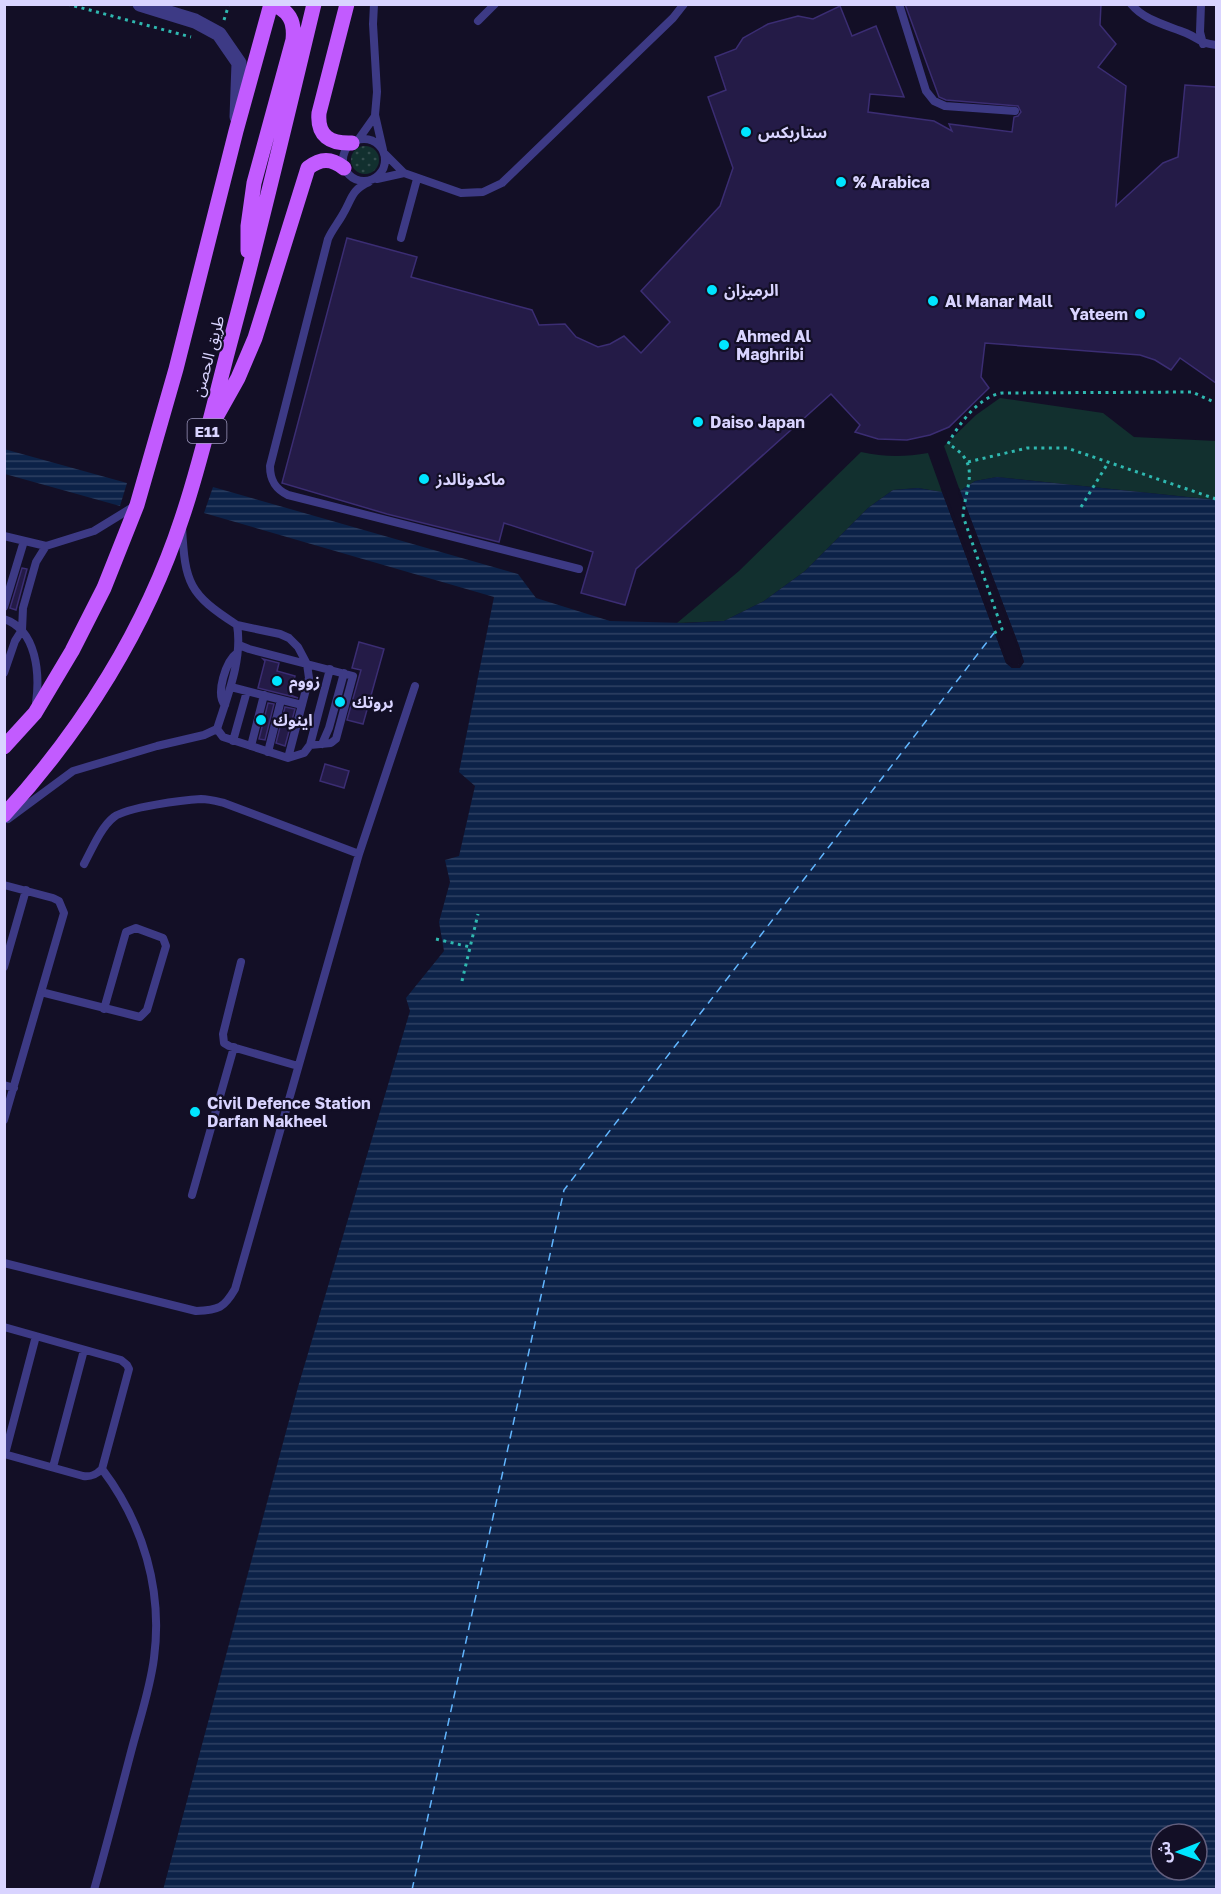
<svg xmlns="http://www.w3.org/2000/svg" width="1221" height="1894" viewBox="0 0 1221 1894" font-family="'Golos Text','Noto Sans Arabic',sans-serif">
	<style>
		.grass { fill: url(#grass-dots) }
		.park { fill: #12302f }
		.water { fill: url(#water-rules); fill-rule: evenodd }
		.pier { fill: #130f26 }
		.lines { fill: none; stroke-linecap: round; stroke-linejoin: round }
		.ferry { stroke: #62b6ff; stroke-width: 1.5; stroke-dasharray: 8 6; stroke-linecap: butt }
		.building { fill: #241b47; stroke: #3b2d73; stroke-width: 1.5 }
		.path { stroke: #2fb8b0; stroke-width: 3; stroke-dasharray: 3 4.5; stroke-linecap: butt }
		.service { stroke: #3d3a85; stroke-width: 8 }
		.tertiary { stroke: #3d3a85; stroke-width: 15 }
		.primary { stroke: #c25bff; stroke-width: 15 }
		.poi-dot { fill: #00e5ff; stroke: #130f26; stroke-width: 2 }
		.labels { text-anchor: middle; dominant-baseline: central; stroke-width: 4.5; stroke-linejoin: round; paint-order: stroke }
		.shield { fill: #130f26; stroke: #9e99be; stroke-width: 1.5 }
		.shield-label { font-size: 15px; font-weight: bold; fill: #d9d4ff }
		.poi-label { font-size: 16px; font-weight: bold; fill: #d9d4ff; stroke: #130f26; text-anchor: start }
		.street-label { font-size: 16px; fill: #d9d4ff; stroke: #130f26 }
	</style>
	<defs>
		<pattern id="grass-dots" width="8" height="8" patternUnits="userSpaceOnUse" patternTransform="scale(1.5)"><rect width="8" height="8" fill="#12302f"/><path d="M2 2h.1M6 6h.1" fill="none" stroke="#344d4e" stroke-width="1.8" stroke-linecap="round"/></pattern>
		<pattern id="water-rules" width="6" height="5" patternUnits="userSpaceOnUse" patternTransform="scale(1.5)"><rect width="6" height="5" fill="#0c2248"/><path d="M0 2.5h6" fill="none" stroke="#2f4163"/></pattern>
	</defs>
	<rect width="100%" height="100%" fill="#130f26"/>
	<!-- grass -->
	<path class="grass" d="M351 160a14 14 0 1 1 28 0a14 14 0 1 1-28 0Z"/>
	<!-- park -->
	<path class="park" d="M1000,398L1103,413L1134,437L1216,441V500L997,477L975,481L960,491L944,446L976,415Z
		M861,452C884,457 905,457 928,453L942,492L918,488L893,490L868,508L805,571L764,601L724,621L677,623L739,571Z"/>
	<!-- water -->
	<path class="water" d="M4,449L127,483L120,506L5,474Z
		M997,477L1216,500V1889L163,1890L298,1387L410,1011L406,998L444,951L439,922L450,882L445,860L459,856L475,786L459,772L494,597L204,513L213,487L518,574L536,598L610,621L685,623L724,621L764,601L805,571L868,508L893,490L918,488L942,492L1006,663L1012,668L1024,662L1019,646L960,491L975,481ZM1161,1834H1197V1870H1161Z"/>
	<!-- pier -->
	<path class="pier" d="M959,488L1019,646L1024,662L1020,668H1012L1006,663L941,489L945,491L1008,662L1013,665H1018L1021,662L1017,647L958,492Z"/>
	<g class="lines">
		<!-- ferry -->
		<path class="ferry" d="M412,1890L564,1190L994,633"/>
	</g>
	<!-- building -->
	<path class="building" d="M905,4H1101L1100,25L1116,44L1098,67L1126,86L1116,206L1163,163L1178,157L1185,85L1216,87V383L1180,358L1171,370L1155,360L1140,355L985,343L981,377L989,388L949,427L930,435L907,440L878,439L855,432L860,425L831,394L636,569L625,605L581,593L593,552L504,523L499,542L387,514L282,483L347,238L417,257L411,277L532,310L539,325L565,324L576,337L598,347L610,344L624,336L641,353L670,322L641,291L720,206L733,168L708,97L726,90L715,57L736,49L743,38L768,24L798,16L813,19L840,6L852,36L876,26L904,97L870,94L868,112L934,121L952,131L949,124L1012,132L1014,117L1018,116L1021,112L1018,106L946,100L939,97Z
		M22,568L27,569L16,610L10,608Z
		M359,642L384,649L363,724L347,720L361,670L352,668Z
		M263,659L279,663L277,671L295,676L290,695L298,698L258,688L265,661Z
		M268,703L274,704L265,740L259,739Z
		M285,707L295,709L285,746L276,743Z
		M325,764L349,771L344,788L320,781Z"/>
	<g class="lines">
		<!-- path -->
		<path class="path" d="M67,4L191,37
			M224,20L229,4
			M968,462L1027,448H1067L1216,499
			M1081,507L1108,463
			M994,633L1002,629L963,516C965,486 983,463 948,444C958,425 979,396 1002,393L1192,392L1216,403
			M436,939L470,947
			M462,981L478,914"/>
		<!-- service -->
		<path class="service" d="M374,4L373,24L377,92L375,115L383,150
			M899,4L926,91L934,101L945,106L1015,111
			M1131,4C1145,21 1167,25 1186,33C1200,39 1199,43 1216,45
			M1201,4L1200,32L1203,44
			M478,21L495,4
			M343 160a21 21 0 1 1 42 0a21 21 0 1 1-42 0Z
			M358,140L375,116
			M384,153L404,173L461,193L483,192L502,183L673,18L684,4
			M377,179L404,173
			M369,182C351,190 352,199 343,214C338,223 332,230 328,239L270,466C270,480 275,489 288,495L579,569
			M401,238L417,179
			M4,536L46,546L94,531L133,507
			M4,607L24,541
			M4,619C37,630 40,674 36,703
			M239,645L249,649L353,676L336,739L331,743L310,745L304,753L288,758
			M4,673L15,641L22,630L23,608L36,562L46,546
			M231,687L302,705
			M225,705C215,694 226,661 237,653
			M217,729L223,737L288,758L309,678L307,664L298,647L289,638L280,634L237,625
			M233,741L247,691
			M322,744L329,728L344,673
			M310,745L330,669
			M251,746L264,695
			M268,752L281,700
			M8,819L73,771L157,746L204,735L217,729C227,697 243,659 237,625C189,594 185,584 182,527
			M84,864C92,849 101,827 114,817C127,807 184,800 201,799C209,799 216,801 224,803L359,854
			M4,885L53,898L59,901L64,913L4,1120
			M241,962L223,1034L224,1043L229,1046L298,1066
			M4,967L26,890
			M41,992L140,1017L147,1010L166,946L163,938L136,928L126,932L104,1009
			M4,1085L14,1088
			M192,1195L234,1047
			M4,1263L196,1311C219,1310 224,1308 235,1289L359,854L415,686
			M4,1327L121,1360L127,1365L129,1369L102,1469C96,1475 91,1477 83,1476L4,1454
			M5,1454L36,1336
			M53,1467L84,1350
			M94,1890C107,1844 119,1798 131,1752C139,1721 150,1690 154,1658C163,1590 143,1523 102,1469"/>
		<!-- tertiary -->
		<path class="tertiary" d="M140,4L195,21L219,34L239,63L237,117"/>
		<!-- primary -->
		<path class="primary" d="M347,4L319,113C317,136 330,144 352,143
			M248,251V226L254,183L293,40C295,21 289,10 271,4
			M215,419L238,378L255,338L308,168C321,158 331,158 344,168
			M4,747L35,713L72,651L104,588L137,505L176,369L236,131L271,4
			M4,815C82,730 146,628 182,518C202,459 215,398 231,339C261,228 287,116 314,4"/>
	</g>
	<!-- markers -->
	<g class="poi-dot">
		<circle cx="746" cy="132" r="6"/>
		<circle cx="841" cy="182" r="6"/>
		<circle cx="712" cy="290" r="6"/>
		<circle cx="933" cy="301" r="6"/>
		<circle cx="1140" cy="314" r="6"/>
		<circle cx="724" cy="345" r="6"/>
		<circle cx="698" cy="422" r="6"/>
		<circle cx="424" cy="479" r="6"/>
		<circle cx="277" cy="681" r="6"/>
		<circle cx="340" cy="702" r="6"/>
		<circle cx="261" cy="720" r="6"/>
		<circle cx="195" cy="1112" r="6"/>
	</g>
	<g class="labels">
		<!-- shield labels -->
		<rect class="shield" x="187.5" y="419" width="39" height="24" rx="4.5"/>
		<g class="shield-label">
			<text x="207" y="431">E11</text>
		</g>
		<!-- poi labels -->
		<g class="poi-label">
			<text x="758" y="132">ستاربكس</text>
			<text x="853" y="182">% Arabica</text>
			<text x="724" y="290">الرميزان</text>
			<text x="945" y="301">Al Manar Mall</text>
			<text x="1128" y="314" text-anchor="end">Yateem</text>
			<text x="736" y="336">Ahmed Al<tspan x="736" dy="18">Maghribi</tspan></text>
			<text x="710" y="422">Daiso Japan</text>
			<text x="436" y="479">ماكدونالدز</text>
			<text x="289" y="681">زووم</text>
			<text x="352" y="702">بروتك</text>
			<text x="273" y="720">اينوك</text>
			<text x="207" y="1103">Civil Defence Station<tspan x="207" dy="18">Darfan Nakheel</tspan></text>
		</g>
		<!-- street labels -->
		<g class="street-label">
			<text transform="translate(208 356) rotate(-75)">طريق الحصن</text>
		</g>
	</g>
	<!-- border -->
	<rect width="1221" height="1894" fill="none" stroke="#d9d4ff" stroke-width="12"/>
	<!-- north arrow -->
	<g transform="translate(1179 1852) rotate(269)"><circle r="28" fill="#130f26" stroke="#625e7d" stroke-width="1.5"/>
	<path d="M0-4.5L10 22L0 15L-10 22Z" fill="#00e5ff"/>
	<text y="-9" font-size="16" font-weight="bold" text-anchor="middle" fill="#d9d4ff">ش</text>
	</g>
</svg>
